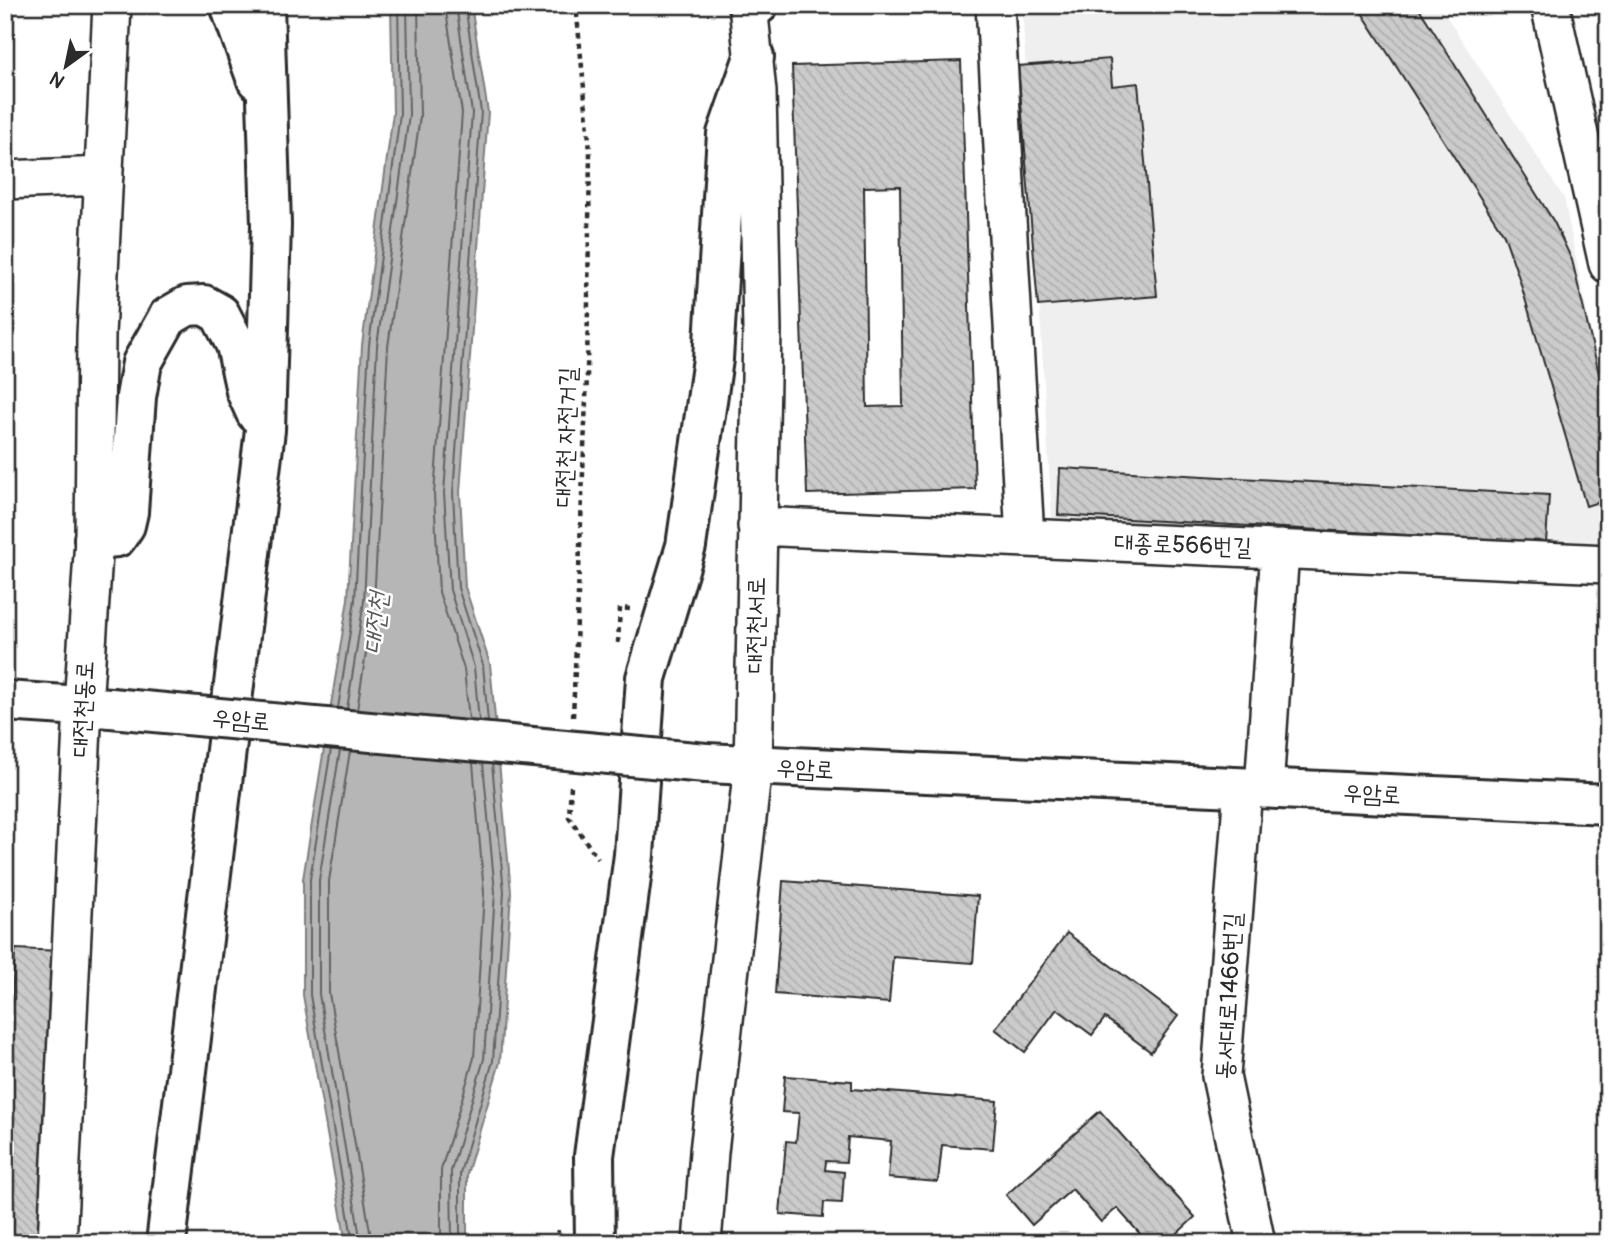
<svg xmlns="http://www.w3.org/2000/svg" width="1613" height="1248" viewBox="0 0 1613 1248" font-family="Pangolin,'Poor Story',sans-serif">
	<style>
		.built { fill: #efefef }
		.water { fill: #b6b6b6; stroke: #7e7e7e; stroke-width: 2 }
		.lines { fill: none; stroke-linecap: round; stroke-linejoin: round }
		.shore { stroke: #636363; stroke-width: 2 }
		.building { fill: url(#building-back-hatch); stroke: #2b2b2b; stroke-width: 2; fill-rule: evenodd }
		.street-casing { stroke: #2b2b2b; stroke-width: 42 }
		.secondary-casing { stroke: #2b2b2b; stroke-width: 44 }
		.path { stroke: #2b2b2b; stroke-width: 4.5; stroke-dasharray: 5 5; stroke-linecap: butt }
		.street { stroke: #fff; stroke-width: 37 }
		.secondary { stroke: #fff; stroke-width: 38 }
		.secondary-bridge-casing { stroke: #2b2b2b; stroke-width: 44; stroke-linecap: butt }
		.secondary-bridge { stroke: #fff; stroke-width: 38 }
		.labels { text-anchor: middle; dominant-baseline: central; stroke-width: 5; stroke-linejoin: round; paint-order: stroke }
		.street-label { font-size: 24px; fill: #2b2b2b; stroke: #fff }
		.water-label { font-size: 26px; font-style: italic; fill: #5c5c5c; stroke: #fff }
	</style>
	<defs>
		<pattern id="building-back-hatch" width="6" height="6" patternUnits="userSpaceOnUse" patternTransform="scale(1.75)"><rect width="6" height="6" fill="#cbcbcb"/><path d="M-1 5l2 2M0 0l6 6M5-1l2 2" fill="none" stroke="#aeaeae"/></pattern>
	</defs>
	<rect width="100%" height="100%" fill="#fff"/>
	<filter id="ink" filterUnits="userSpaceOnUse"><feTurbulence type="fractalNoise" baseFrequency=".0143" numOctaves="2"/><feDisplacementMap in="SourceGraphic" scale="14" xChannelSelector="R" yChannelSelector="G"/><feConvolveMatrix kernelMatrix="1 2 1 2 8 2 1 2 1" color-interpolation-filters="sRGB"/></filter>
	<g filter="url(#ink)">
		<!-- built -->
		<path class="built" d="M1022,5H1439L1564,198L1608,419V563L1052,521Z"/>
		<!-- water -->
		<path class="water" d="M391,5H471L488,112L460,492L465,587L490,664L511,892L500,1062L467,1174V1243H346L303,995V879L348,599L362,345L393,113Z"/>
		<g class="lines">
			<!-- shore -->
			<path class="shore" d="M445,5L462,113L434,494L439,592L464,669L469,720
				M456,5L472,113L444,493L450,590L474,667L479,721
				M465,5L481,112L453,493L458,588L483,665L488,722
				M338,708L355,600L369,345L400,114L398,5
				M347,709L364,601L377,346L409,115L407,5
				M357,710L374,602L388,347L420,116L418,5
				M331,749L310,879V995L353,1243
				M340,750L319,880V994L361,1243
				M350,751L329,881V993L372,1243
				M441,1243V1170L474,1058L484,893L473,763
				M452,1243L451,1171L484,1059L495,892L483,763
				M460,1243V1173L493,1061L504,892L492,764"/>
		</g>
		<!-- building -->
		<path class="building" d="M1357,5H1417L1554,222L1572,260L1608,411V499L1586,506L1519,278L1504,235Z
			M1110,59L1112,86L1138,83L1157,296L1038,306L1018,66Z
			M961,61L975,489L807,494L792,66ZM900,186L903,406L867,407L864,187Z
			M1060,468L1549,495L1546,543L1058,515Z
			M783,881L978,896L973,963L893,957L889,1003L775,994Z
			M1067,933L1178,1016L1151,1052L1105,1018L1092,1035L1057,1009L1025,1052L995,1029Z
			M15,949L62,951L50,1243H5V1110Z
			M785,1076L852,1081V1089L997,1101L993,1149L942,1145L938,1182L888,1178L891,1141L848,1137L846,1162L826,1161L825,1170L844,1172L842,1203L824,1202L823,1217L780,1214L786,1141L796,1142L799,1113L782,1112Z
			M1100,1111L1195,1217L1167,1243H1148L1117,1208L1101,1222L1072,1189L1032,1225L1006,1195Z"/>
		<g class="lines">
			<defs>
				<path id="street" d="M995,5L1025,538
					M1550,5L1608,264
					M5,180L104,176
					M757,526L1608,564
					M1243,788L1221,1076L1256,1243
					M1264,789L1280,549
					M57,1243L83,706L94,539L96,335L112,5
					M702,1243L709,1152L753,766L762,330L757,92L748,5"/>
				<path id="secondary" d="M230,5L257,80
					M748,7L758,5
					M94,539L117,537L125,525L128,512L136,397L142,363L168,317L187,306L204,305L220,314L236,345L246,391L256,413
					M5,701L111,708
					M706,763L1608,804
					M166,1243L265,430L271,225L264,5
					M595,1243L594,1156L634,855L646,678L686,546L713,359L727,134L754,57"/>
			</defs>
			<!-- street casing -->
			<use href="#street" class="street-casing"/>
			<!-- secondary casing -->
			<use href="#secondary" class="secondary-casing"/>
			<!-- path -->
			<path class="path" d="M618,643L620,608L631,609
				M573,717L587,375L590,151L576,5
				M571,786L569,817L598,859
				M556,1243L558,1230"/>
			<!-- street -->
			<use href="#street" class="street"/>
			<!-- secondary -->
			<use href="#secondary" class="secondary"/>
			<defs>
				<path id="secondary-bridge" d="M111,708L706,763"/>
			</defs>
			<!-- secondary-bridge casing -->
			<use href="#secondary-bridge" class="secondary-bridge-casing"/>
			<!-- secondary-bridge -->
			<use href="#secondary-bridge" class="secondary-bridge"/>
		</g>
	</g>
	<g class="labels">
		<!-- street labels -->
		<g class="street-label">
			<text transform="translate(566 437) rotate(-88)">대전천 자전거길</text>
			<text transform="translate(1183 545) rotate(2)">대종로566번길</text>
			<text transform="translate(756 625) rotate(-89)">대전천서로</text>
			<text transform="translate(83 709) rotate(-87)">대전천동로</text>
			<text transform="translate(241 720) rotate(5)">우암로</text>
			<text transform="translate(805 769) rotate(3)">우암로</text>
			<text transform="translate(1372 794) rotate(3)">우암로</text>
			<text transform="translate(1229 996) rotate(-87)">동서대로1466번길</text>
		</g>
		<!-- water labels -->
		<g class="water-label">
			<text transform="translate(376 623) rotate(-84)">대전천</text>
		</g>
	</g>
	<!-- margin -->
	<rect width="1613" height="1248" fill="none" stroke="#fff" stroke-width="28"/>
	<rect x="14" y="14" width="1585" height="1220" fill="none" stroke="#2b2b2b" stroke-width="2.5" filter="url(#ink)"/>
	<!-- north arrow -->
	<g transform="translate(66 66) rotate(213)" stroke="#ffffff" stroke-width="5" paint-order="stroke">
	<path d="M0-5L12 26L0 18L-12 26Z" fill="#2b2b2b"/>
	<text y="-10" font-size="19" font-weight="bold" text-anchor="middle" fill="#2b2b2b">N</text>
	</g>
</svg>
